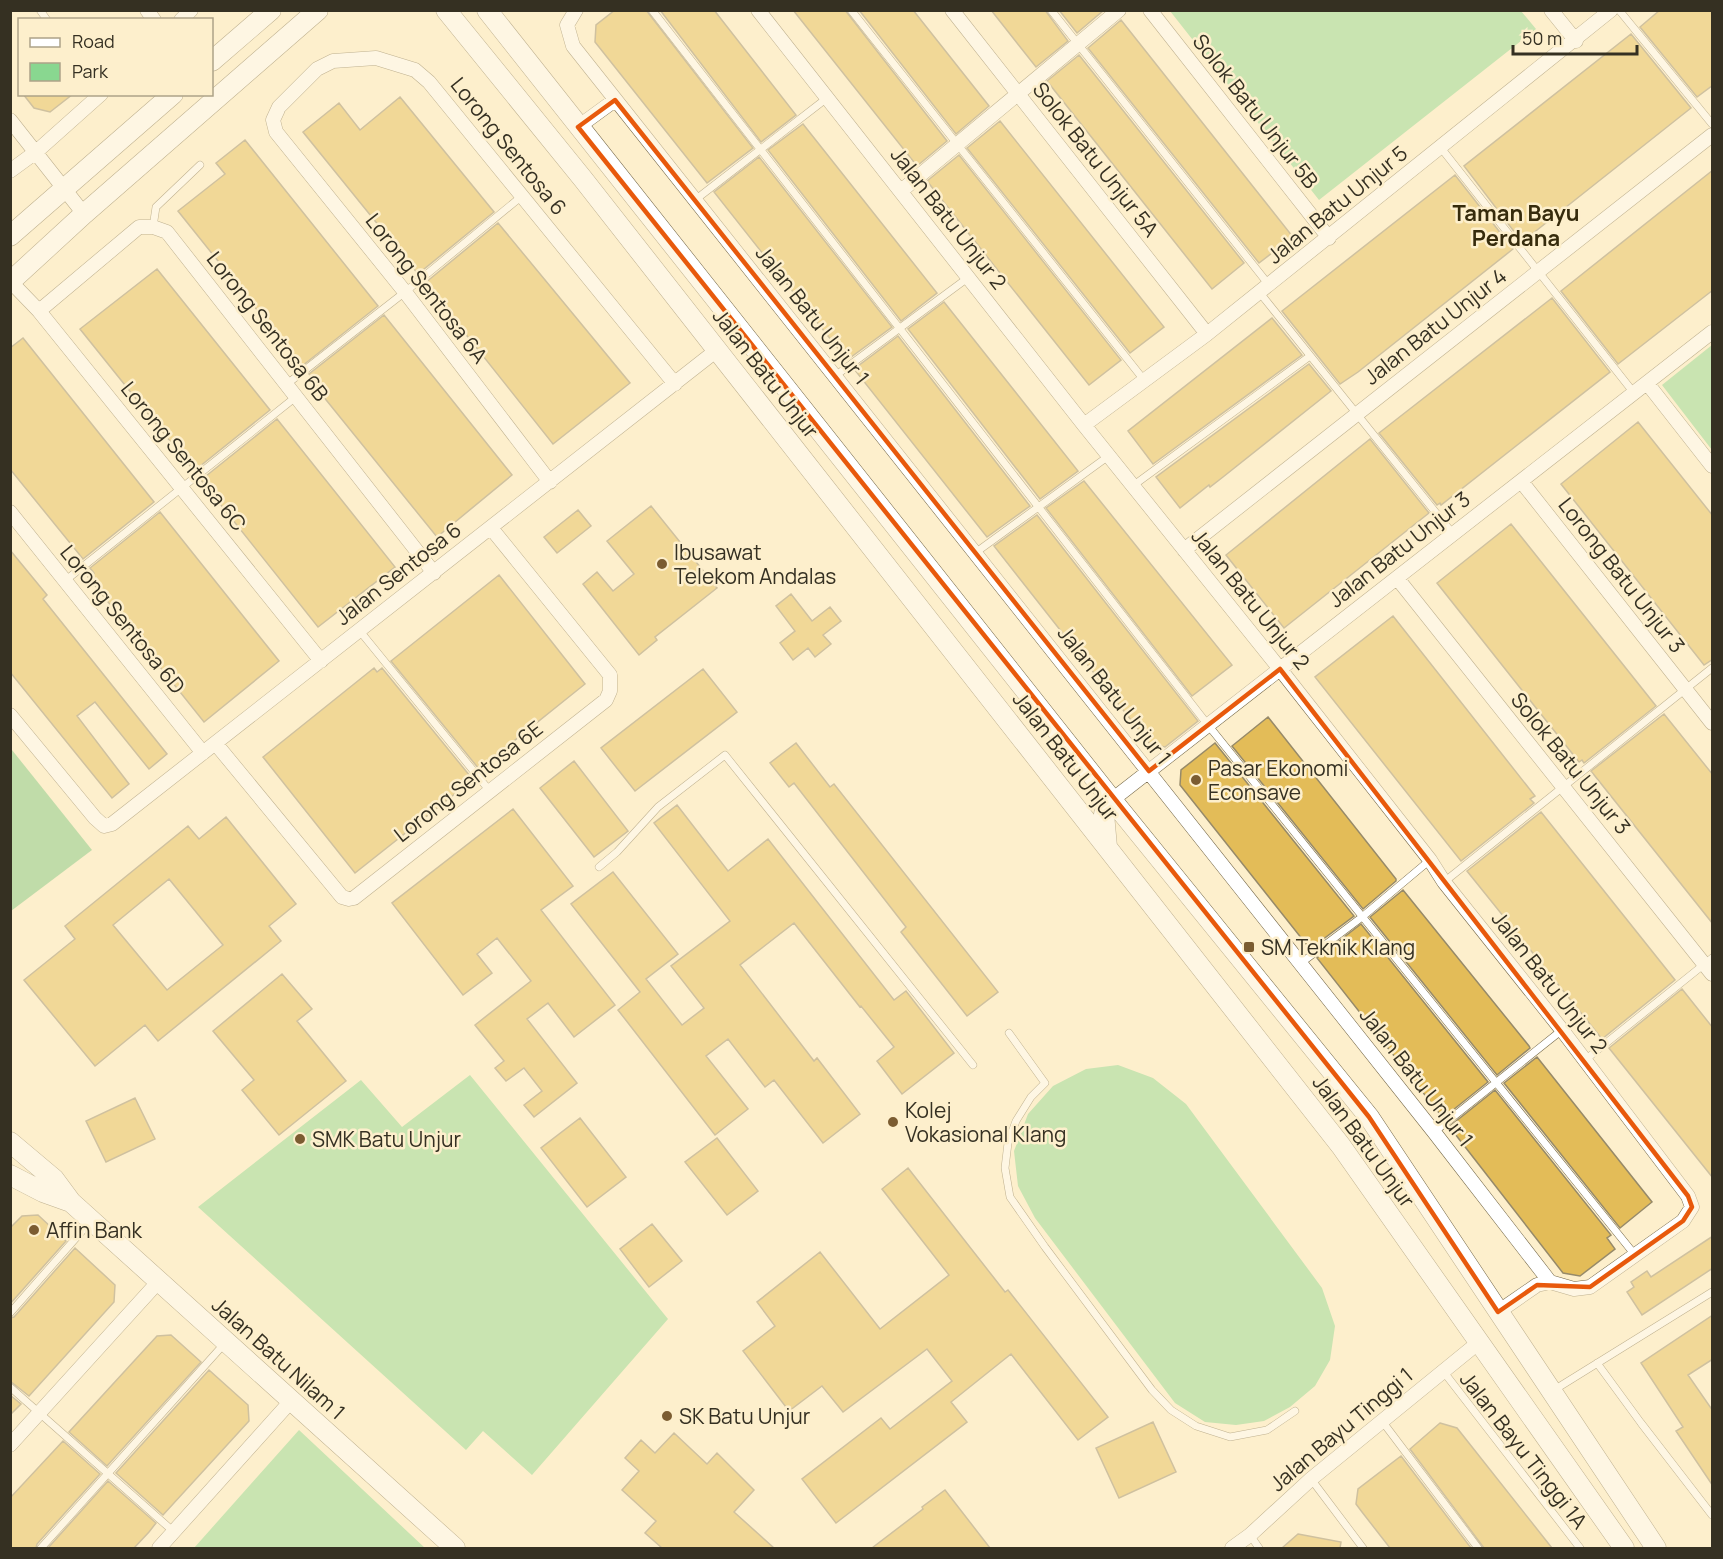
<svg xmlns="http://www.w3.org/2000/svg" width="1723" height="1559" viewBox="0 0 1723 1559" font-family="Manrope,sans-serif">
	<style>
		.green { fill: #89d790 }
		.forest { fill: #77c57f }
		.building { fill: #e3bc58; stroke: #978a69; stroke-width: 1.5; fill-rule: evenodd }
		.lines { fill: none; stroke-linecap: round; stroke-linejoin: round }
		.lane-casing { stroke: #756848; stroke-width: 8 }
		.street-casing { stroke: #756848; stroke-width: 15 }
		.secondary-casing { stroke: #756848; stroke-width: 21 }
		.lane { stroke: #fff; stroke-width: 7 }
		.street { stroke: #fff; stroke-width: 14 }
		.secondary { stroke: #fff; stroke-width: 20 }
		.marked { fill: none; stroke: #e8590c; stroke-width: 4.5; stroke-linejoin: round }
		.poi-dot { fill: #7b5c31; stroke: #fdefcc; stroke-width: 2 }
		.labels { text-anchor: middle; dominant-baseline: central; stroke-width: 5; stroke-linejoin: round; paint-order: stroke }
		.street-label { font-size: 21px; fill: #353022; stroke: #fdefcc }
		.poi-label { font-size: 21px; fill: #353022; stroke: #fdefcc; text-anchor: start }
		.neighbourhood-label { font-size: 22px; font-weight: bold; fill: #362b0c; stroke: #fdefcc }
	</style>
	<rect width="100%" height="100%" fill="#fdefcc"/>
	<!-- green -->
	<path class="green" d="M1170,11H1521L1536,29L1319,200Z
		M1712,345V450L1662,385Z
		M1118,1065L1153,1078L1186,1104L1322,1288L1335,1326L1330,1360L1315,1386L1290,1407L1264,1421L1236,1425L1205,1422L1175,1403L1035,1218L1018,1186L1014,1151L1028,1114L1053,1086L1086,1069Z
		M470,1075L668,1319L532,1475L483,1431L466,1450L198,1207L361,1080L402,1127Z
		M299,1430L425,1548H194Z"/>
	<!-- forest -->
	<path class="forest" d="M12,750L92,850L11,911L10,751Z"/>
	<!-- building -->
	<path class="building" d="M615,10H646L753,148L707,183L595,42L596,25Z
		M660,10H714L796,115L761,142Z
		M793,10H845L947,141L917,166Z
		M859,10H913L989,106L956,134Z
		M991,10H1045L1068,41L1036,67Z
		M1059,10H1104L1077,33Z
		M1660,10H1713V85L1697,97L1640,27Z
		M1121,20L1293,237L1259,263L1088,48Z
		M1631,34L1691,108L1522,242L1464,166Z
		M1079,55L1244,263L1212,289L1047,81Z
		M23,94H73L50,112L34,108Z
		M400,97L494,212L418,274L303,132L339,103L360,130Z
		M1000,121L1164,327L1130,353L967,148Z
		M803,124L937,293L901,321L768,150Z
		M245,140L378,306L302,366L178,211L225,174L216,163Z
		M959,155L1121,360L1089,385L927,181Z
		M759,157L892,327L847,360L714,192Z
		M1713,170V290L1618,364L1561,291Z
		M1455,175L1513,249L1358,372L1340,384L1282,311Z
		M498,223L630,383L553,444L425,283Z
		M157,269L270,410L194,471L80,329Z
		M1552,298L1610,372L1441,505L1440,503L1437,505L1379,433Z
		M944,302L1078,471L1040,499L908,329Z
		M384,315L512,475L437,537L310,380L312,378L309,374Z
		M1272,318L1302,355L1153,464L1128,431Z
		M898,336L1030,506L987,537L854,369Z
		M23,338L154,502L83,559L10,469V348Z
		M1309,364L1331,391L1223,477L1210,487L1209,485L1180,508L1156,477Z
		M277,419L395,567L318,627L201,480Z
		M1638,422L1713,516V659L1704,665L1561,484Z
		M1370,439L1429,513L1284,628L1226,555Z
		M1084,481L1232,665L1192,696L1046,508Z
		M651,506L717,588L655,637L657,640L639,655L583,584L597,572L613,591L634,574L607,541Z
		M578,510L591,526L557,553L544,537Z
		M160,512L279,661L204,722L88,577L94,573L90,568Z
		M1037,515L1198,721L1165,747L1150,744L994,546Z
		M1511,524L1656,706L1584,763L1582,760L1579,762L1437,583Z
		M10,550L47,595L43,599L167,754L149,769L95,702L77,716L129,784L112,798L10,672Z
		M499,575L585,684L479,769L391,661Z
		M791,594L812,621L830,607L841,621L823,635L831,644L815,657L808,648L793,660L780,643L795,631L776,606Z
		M1393,616L1535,796L1530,799L1534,803L1461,861L1315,677Z
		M374,668L377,672L382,668L470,776L464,782L466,785L355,873L263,757Z
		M703,669L737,712L635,791L601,748Z
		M1664,714L1713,775V924L1591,771Z
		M1268,717L1396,879V881L1363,909L1232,746Z
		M796,743L830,787L834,784L998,992L967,1016L901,932L906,927L794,783L789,787L770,763Z
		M1215,743L1354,916L1310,949L1180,785L1181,770Z
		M574,761L628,831L594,857L540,788Z
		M677,805L728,871L768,839L894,1000L906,991L954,1053L902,1094L877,1061L894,1047L861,1006L860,1007L794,923L740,965L814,1061L817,1058L860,1114L823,1143L774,1080L765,1087L728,1039L706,1056L748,1109L715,1135L618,1010L640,992L571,904L613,872L678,954L646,979L682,1025L704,1008L671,966L730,921L654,823Z
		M513,809L573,886L541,910L615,1005L574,1037L548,1003L527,1019L577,1083L534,1117L524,1105L542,1091L524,1068L506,1081L495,1068L504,1061L475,1025L531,981L497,938L477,954L492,973L463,995L392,903Z
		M1541,812L1675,980L1602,1039L1467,871Z
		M226,817L296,904L269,926L281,941L158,1041L145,1025L95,1066L24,980L75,939L65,926L188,826L199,839ZM169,879L223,945L167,990L113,925Z
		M1403,890L1529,1046L1530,1048L1497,1075L1370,917Z
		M1361,924L1488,1082L1443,1118L1317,958Z
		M282,974L312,1009L297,1021L346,1081L279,1135L242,1090L254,1080L213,1031Z
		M1682,989L1713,1028V1178L1609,1048Z
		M1537,1057L1652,1202L1620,1228L1504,1083Z
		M1495,1090L1611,1235L1607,1238L1615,1249L1580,1276L1563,1273L1452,1130L1450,1126Z
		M135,1098L155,1139L106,1162L86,1121Z
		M580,1118L626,1177L587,1207L541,1148Z
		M717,1138L758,1191L727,1215L685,1162Z
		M908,1168L1005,1292L1008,1290L1108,1417L1078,1440L1011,1354L951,1402L967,1422L836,1523L802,1479L881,1418L890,1429L952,1381L927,1349L843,1412L822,1386L789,1411L743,1351L775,1326L757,1302L820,1252L880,1329L949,1275L882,1189Z
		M38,1215L66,1241L10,1304V1228L22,1216Z
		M652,1224L682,1261L649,1287L620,1249Z
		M1713,1236V1268L1642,1315L1627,1292L1634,1287L1631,1282L1647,1271L1651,1277Z
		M75,1248L115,1285L114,1302L29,1396L10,1381V1318L14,1317Z
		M1713,1315V1359L1688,1375L1713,1411V1486L1676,1431L1683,1427L1641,1363Z
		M171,1335L201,1362L107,1466L69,1432L157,1336Z
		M209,1370L248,1405L249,1421L163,1515L116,1473Z
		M10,1395L21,1404L10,1415Z
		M1153,1422L1176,1472L1119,1498L1096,1448Z
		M1440,1423L1457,1428L1552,1548H1484L1410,1449Z
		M674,1433L707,1464L717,1453L754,1490L734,1512L774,1548H662L645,1533L656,1521L622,1490L639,1471L625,1458L641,1440L655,1453Z
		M63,1441L100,1474L37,1544L36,1548H10V1498Z
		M1401,1456L1471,1548H1390L1362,1512L1356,1504L1358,1489Z
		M108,1481L156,1523L149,1532L134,1548H48Z
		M945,1490L990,1548H872L923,1509L922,1507Z
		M1298,1534L1341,1542L1340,1548H1282Z"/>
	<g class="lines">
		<defs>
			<path id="lane" d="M40,10L47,20
				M652,10L1208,725L1635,1255
				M851,10L1144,380
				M1051,10L1269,285
				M1619,10L1712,124
				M1441,148L1634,393
				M695,200L827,98
				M153,227L156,207L200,165
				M1260,293L1453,534
				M835,376L969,277
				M287,384L405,292L522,196
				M1134,485L1310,356
				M975,553L1110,455
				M66,580L297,396
				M359,630L489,790
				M599,867L617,852L658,807L725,755L973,1065
				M1444,882L1712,668
				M1301,963L1362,917L1430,860
				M1009,1033L1045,1083L1031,1097L1016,1121L1008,1143L1005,1168L1010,1197L1045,1247L1152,1390L1171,1410L1196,1426L1230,1437L1267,1430L1295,1411
				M1585,1060L1712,958
				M1434,1132L1562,1030
				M10,1313L90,1222
				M1597,1363L1641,1423L1712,1515
				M1443,1371L1580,1548
				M10,1387L174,1532
				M1554,1390L1712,1292
				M1382,1421L1478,1548
				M1311,1479L1363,1548
				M1250,1535L1259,1548
				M41,1548L225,1343"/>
			<path id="street" d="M147,10L154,20
				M576,10L567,25L573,46L1434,1132L1550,1282L1574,1289L1590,1287L1683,1221L1692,1207L1688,1196L1562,1030L1444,882L1430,860L1280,669L1084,425L758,10
				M952,10L1207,334
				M1150,10L1329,238
				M1551,10L1576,41
				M181,20L191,10
				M10,120L84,214
				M578,127L615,100
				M10,171L36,152L101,94
				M901,191L1119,10
				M11,282L39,311L321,661
				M39,311L139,227H153L167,232L434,573
				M1647,383L1712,466
				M1084,425L1207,334L1611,10
				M1521,481L1712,723
				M550,482L405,292L276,132L273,120L279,107L317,69L333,61L376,58L415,70L429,82L675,384
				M10,512L203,753
				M1184,550L1712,135
				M1397,578L1712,974
				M10,715L95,818L104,826L112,824L717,350
				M216,744L342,897L349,899L354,898L606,700L610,691V675L491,528
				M1112,800L1712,332
				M1498,1312L1537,1285L1550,1282
				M10,1445L159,1281
				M159,1548L291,1401
				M1232,1548L1250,1535L1311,1479L1478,1343"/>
			<path id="secondary" d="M446,10L583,179L1341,1146L1624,1548
				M487,10L1112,800L1369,1117L1656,1548
				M212,61L271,10
				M10,236L173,94
				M10,282L84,214L318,10
				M1107,847L1104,814L1112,800
				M10,1142L54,1179L71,1202L455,1548
				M10,1175L43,1192L71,1202"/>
		</defs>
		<!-- lane casing -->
		<use href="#lane" class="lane-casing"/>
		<!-- street casing -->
		<use href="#street" class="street-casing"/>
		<!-- secondary casing -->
		<use href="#secondary" class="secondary-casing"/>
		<!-- lane -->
		<use href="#lane" class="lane"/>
		<!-- street -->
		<use href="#street" class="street"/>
		<!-- secondary -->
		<use href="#secondary" class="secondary"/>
	</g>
	<!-- marked area -->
	<path d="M0 0H1723V1559H0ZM615,100L1149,771L1280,669L1688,1196L1692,1207L1683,1221L1590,1287L1537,1285L1498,1312L1369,1117L578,127Z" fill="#fdefcc" fill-opacity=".55" fill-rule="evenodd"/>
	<path class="marked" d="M615,100L1149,771L1280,669L1688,1196L1692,1207L1683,1221L1590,1287L1537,1285L1498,1312L1369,1117L578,127Z"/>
	<!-- markers -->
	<g class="poi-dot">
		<circle cx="662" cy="564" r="6"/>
		<circle cx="1196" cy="780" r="6"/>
		<rect x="1243" y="941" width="12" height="12" rx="3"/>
		<circle cx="893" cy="1122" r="6"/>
		<circle cx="300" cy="1139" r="6"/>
		<circle cx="34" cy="1230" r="6"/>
		<circle cx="667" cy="1416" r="6"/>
	</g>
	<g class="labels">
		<!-- street labels -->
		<g class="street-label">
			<text transform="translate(1256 111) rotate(52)">Solok Batu Unjur 5B</text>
			<text transform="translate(509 146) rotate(51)">Lorong Sentosa 6</text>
			<text transform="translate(1096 159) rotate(52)">Solok Batu Unjur 5A</text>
			<text transform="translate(1337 204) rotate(-39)">Jalan Batu Unjur 5</text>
			<text transform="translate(949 218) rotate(52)">Jalan Batu Unjur 2</text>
			<text transform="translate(427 288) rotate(52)">Lorong Sentosa 6A</text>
			<text transform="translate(813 315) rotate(52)">Jalan Batu Unjur 1</text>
			<text transform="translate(268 326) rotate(52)">Lorong Sentosa 6B</text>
			<text transform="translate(1435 326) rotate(-38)">Jalan Batu Unjur 4</text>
			<text transform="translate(766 373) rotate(52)">Jalan Batu Unjur</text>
			<text transform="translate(184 456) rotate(51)">Lorong Sentosa 6C</text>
			<text transform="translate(1399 549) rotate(-38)">Jalan Batu Unjur 3</text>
			<text transform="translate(398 573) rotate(-38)">Jalan Sentosa 6</text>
			<text transform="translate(1622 575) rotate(52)">Lorong Batu Unjur 3</text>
			<text transform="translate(1251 599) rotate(51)">Jalan Batu Unjur 2</text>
			<text transform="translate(123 619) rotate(51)">Lorong Sentosa 6D</text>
			<text transform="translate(1115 695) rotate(52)">Jalan Batu Unjur 1</text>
			<text transform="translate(1066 756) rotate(52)">Jalan Batu Unjur</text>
			<text transform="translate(1571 763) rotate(51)">Solok Batu Unjur 3</text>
			<text transform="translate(468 781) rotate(-38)">Lorong Sentosa 6E</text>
			<text transform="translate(1550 982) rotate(52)">Jalan Batu Unjur 2</text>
			<text transform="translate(1417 1077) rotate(52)">Jalan Batu Unjur 1</text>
			<text transform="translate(1364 1141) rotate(54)">Jalan Batu Unjur</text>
			<text transform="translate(279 1358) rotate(42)">Jalan Batu Nilam 1</text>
			<text transform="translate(1341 1429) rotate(-40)">Jalan Bayu Tinggi 1</text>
			<text transform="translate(1524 1450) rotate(52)">Jalan Bayu Tinggi 1A</text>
		</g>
		<!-- poi labels -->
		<g class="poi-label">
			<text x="674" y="552">Ibusawat<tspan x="674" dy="24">Telekom Andalas</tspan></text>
			<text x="1208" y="768">Pasar Ekonomi<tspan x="1208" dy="24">Econsave</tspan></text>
			<text x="1261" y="947">SM Teknik Klang</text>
			<text x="905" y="1110">Kolej<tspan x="905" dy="24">Vokasional Klang</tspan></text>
			<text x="312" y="1139">SMK Batu Unjur</text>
			<text x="46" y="1230">Affin Bank</text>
			<text x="679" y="1416">SK Batu Unjur</text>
		</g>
		<!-- neighbourhood labels -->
		<g class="neighbourhood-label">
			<text x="1516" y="213">Taman Bayu<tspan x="1516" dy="25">Perdana</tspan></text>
		</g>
	</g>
	<!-- border -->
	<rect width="1723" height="1559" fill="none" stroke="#353022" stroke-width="24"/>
	<!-- legend -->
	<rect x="18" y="18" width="195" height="78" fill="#fdefcc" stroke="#ada388" stroke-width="1.5"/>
	<rect x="30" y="38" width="30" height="9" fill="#ffffff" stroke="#ada388" stroke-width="1.5"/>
	<text x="72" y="48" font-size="18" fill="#353022">Road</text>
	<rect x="30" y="63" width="30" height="18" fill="#89d790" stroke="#ada388" stroke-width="1.5"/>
	<text x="72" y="78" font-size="18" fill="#353022">Park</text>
	<!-- scale -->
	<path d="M1513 45v9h124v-9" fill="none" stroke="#353022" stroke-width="3"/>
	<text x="1522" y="45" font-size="18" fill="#353022" stroke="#fdefcc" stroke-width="4.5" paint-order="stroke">50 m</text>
</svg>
